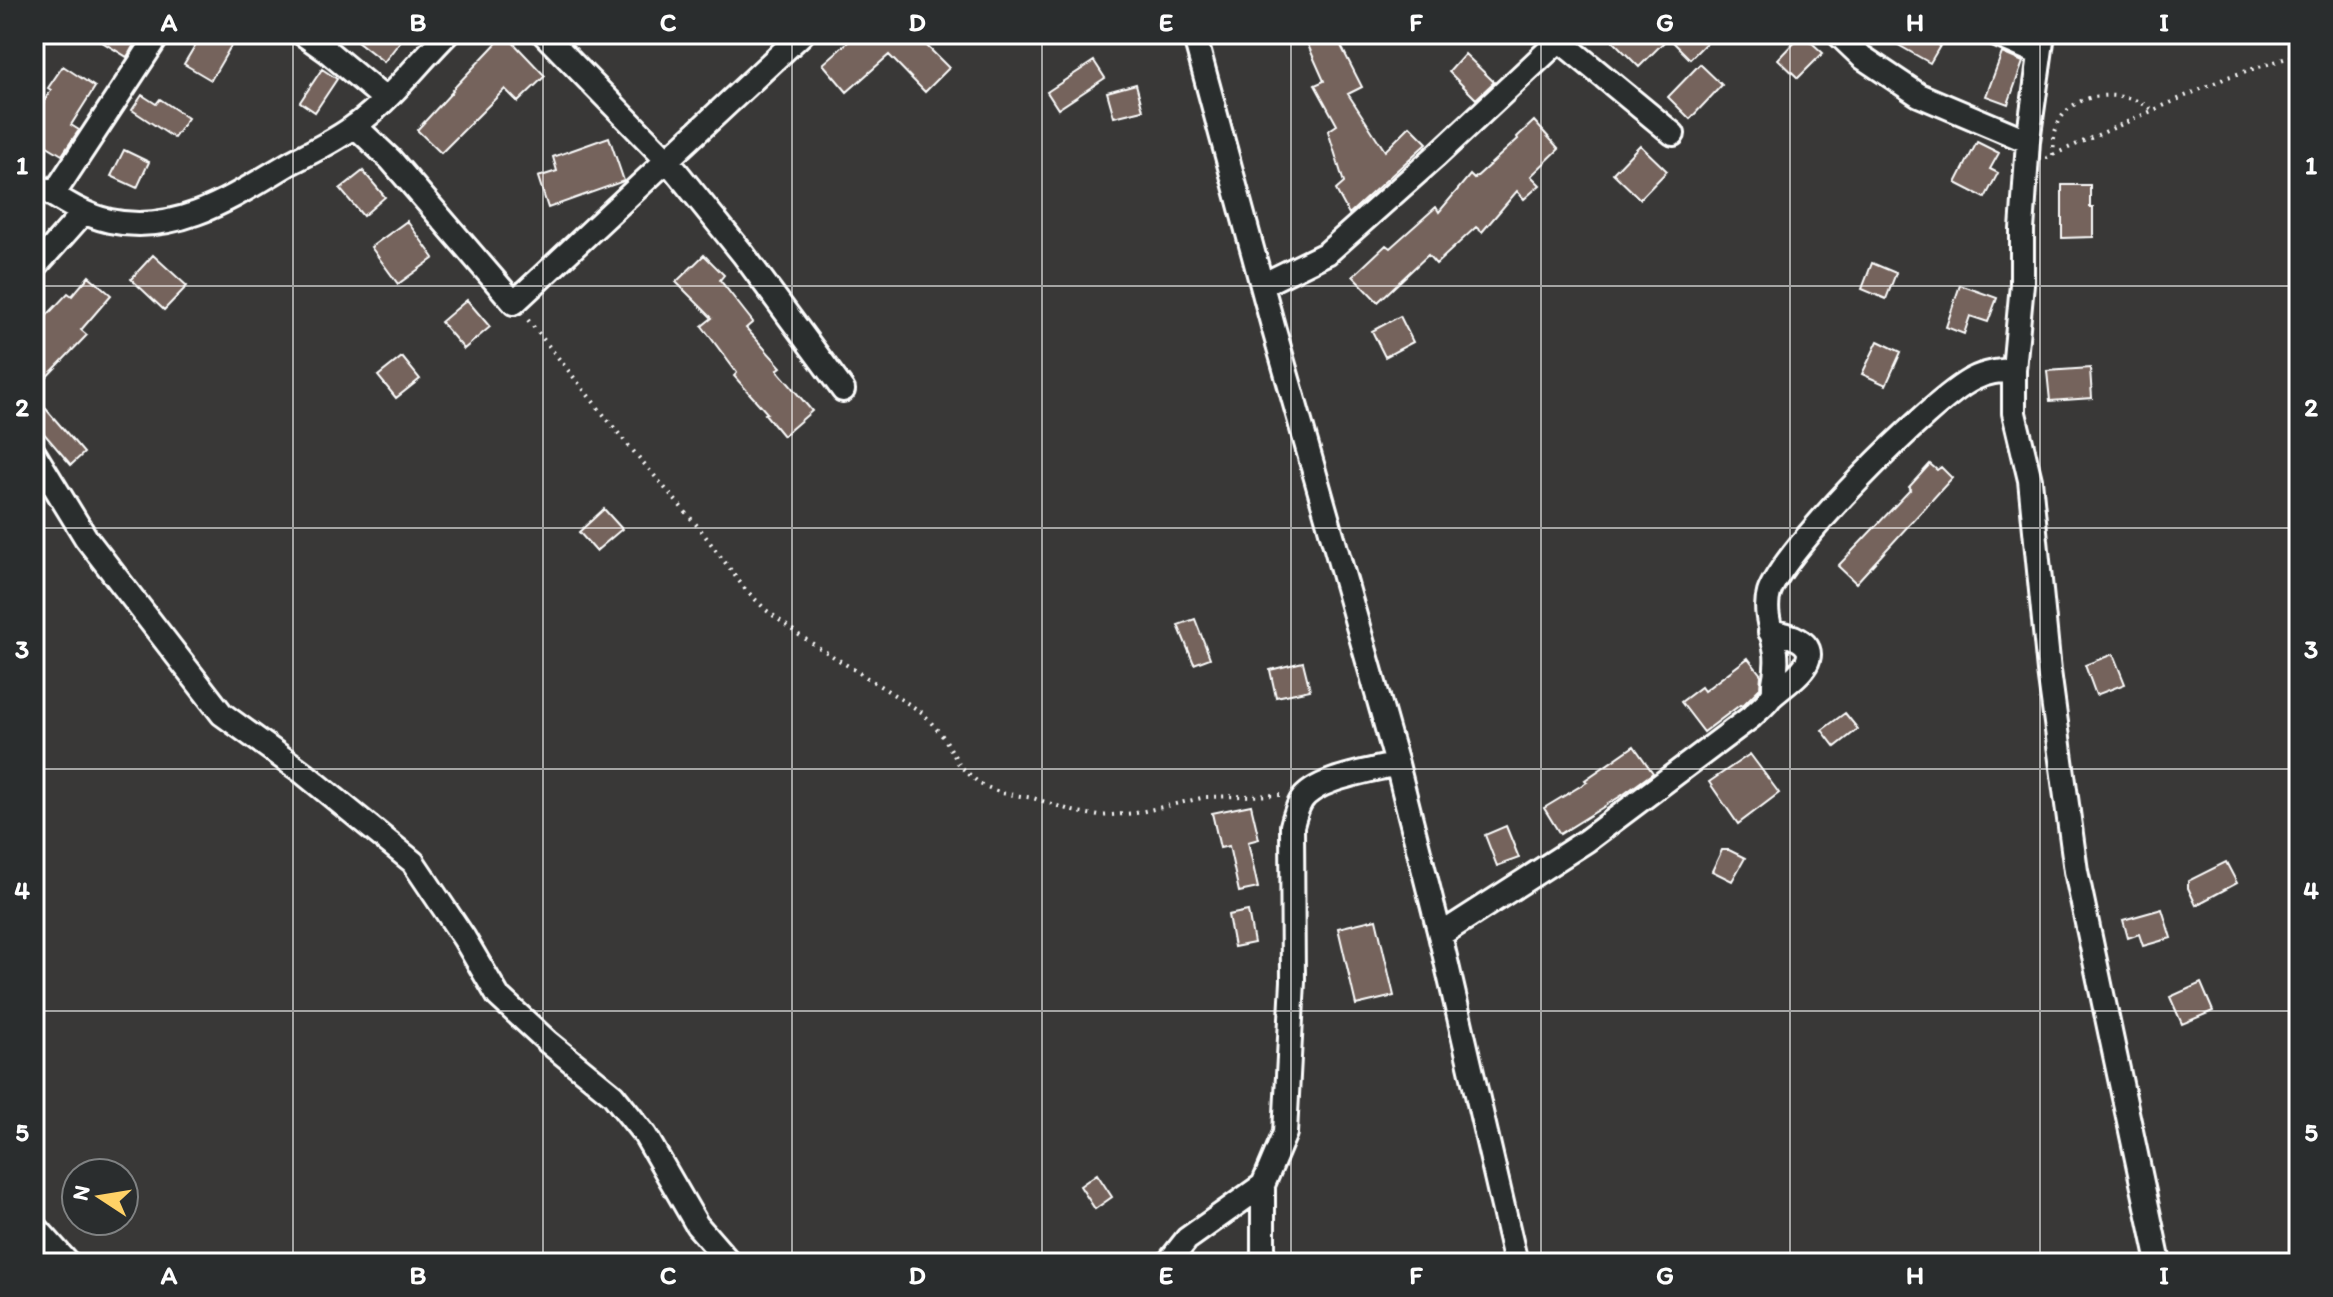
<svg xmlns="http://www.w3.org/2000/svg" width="2333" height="1297" viewBox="0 0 2333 1297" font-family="Itim,sans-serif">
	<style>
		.building { fill: #75645c; stroke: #fff; stroke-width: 2 }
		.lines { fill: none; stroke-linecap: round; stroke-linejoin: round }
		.minor-casing { stroke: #fff; stroke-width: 28 }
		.path { stroke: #fff; stroke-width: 4; stroke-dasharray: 2 6; stroke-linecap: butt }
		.minor { stroke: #2a2d2e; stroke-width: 22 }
		.grid { fill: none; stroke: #fff; stroke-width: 2; stroke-opacity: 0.55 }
		.neatline { fill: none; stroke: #fff; stroke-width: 3 }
		.grid-label { font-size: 26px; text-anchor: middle; font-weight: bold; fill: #fff }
	</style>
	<rect width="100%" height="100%" fill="#393837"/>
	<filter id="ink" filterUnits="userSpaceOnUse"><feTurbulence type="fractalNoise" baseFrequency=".0125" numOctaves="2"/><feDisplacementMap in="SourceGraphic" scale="16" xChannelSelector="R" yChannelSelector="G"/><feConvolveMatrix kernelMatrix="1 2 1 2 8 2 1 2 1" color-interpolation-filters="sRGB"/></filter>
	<g filter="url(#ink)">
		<!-- building -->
		<path class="building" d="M89,34H140L127,57Z
			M202,34H238L211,80L184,64Z
			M348,34H406L384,62Z
			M505,34L545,76L518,102L505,89L441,153L417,130L453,91L452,90Z
			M857,34H915L949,68L925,92L889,55L847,92L823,64Z
			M1303,34H1335L1362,87L1348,94L1385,151L1410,126L1427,143L1349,214L1336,190L1344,183L1328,131L1337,125L1315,85L1324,81Z
			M1606,34H1672L1639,67Z
			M1681,34H1715L1690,59L1673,42Z
			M1802,34L1823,53L1798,78L1778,59Z
			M1879,34H1947L1930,63Z
			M2002,53L2023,62L2008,104L1986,96Z
			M1465,54L1494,82L1476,99L1449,72Z
			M1094,61L1105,78L1058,109L1047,92Z
			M1700,64L1722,85L1690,119L1668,97Z
			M63,66L95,87L71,125L79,130L62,155L34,138V118L51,90L48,88Z
			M322,69L337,79L315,112L300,102Z
			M1136,84L1143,110L1114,117L1107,92Z
			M142,95L156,104L160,99L188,118L174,138L132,110Z
			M1534,121L1559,149L1531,176L1540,185L1524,199L1517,191L1482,232L1476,227L1436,264L1428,255L1378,302L1353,276L1386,245L1390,248L1436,207L1439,212L1470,175L1474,179L1518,139L1517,137Z
			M609,137L624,181L548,208L538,177L557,171L553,157Z
			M1977,142L1999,153L1990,169L1998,173L1985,198L1956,183Z
			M1640,145L1667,171L1640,199L1613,173Z
			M124,150L149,162L137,188L111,176Z
			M363,171L385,197L363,216L340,189Z
			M2062,185H2090V207H2093V237L2062,238Z
			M407,221L434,258L398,284L371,247Z
			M153,255L187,286L164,310L131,279Z
			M704,255L724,275L720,280L753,322L746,328L781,367L777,370L812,411L783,436L765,414L767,413L734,376L737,373L702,326L712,318L676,282Z
			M1872,263L1896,273L1886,299L1862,289Z
			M89,276L111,295L81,330L87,335L34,390V329L68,293L72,296Z
			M1960,285L1997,298L1988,322L1970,316L1964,334L1946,327Z
			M467,300L490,327L464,349L441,322Z
			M1400,316L1413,342L1385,357L1372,331Z
			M1878,341L1901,352L1886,385L1862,374Z
			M402,357L420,379L396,398L378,376Z
			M2090,368L2092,398L2050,401L2047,371Z
			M34,395L84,453L71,465L34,422Z
			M1930,464L1937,470L1941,467L1952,478L1856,583L1838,566L1911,489L1909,487Z
			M604,509L622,529L596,551L579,532Z
			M1195,619L1210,658L1194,664L1178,625Z
			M2113,654L2125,684L2096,695L2085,665Z
			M1748,658L1761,675L1760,688L1742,706L1740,705L1704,732L1681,702L1701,687L1704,691Z
			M1303,662L1310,690L1276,697L1270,670Z
			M1845,713L1858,729L1835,747L1822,730Z
			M1634,746L1653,773L1624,794L1560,834L1544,808L1587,782L1585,780Z
			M1750,754L1779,793L1738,824L1709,782Z
			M1251,805L1259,839L1248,842L1258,888L1239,892L1229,846L1220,848L1212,813Z
			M1506,826L1519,858L1497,866L1485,835Z
			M1722,850H1729L1745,858L1732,881L1712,871Z
			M2226,862L2237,883L2196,905L2188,888V881Z
			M2162,909L2171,938L2143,946L2139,934L2128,938L2123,920Z
			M1248,911L1254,943L1234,947L1228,915Z
			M1376,919L1394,996L1356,1005L1338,928Z
			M2201,983L2213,1011L2182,1024L2170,997Z
			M1097,1174L1112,1197L1095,1209L1080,1186Z"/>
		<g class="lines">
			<defs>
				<path id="minor" d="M303,34L327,51L385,99
					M544,34L667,160L743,254L843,390
					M1194,34L1274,330L1397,764L1440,935L1516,1263
					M1556,34L1559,40L1673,134
					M1838,34L1862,57L1919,95L2028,141
					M1994,34L2040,54
					M2043,34L2028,141L2022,230V284L2014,370V413L2030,480L2049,671L2076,871L2159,1263
					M355,126L391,160L514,303L802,34
					M34,183C58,198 82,215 110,221C179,236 237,194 292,162C313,151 337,140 356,125C390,100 417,64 447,34
					M53,195L159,34
					M34,268L83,213
					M1262,285L1327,253L1437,155L1566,34
					M34,453L86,538L222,714L301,771L413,862L464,938L498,996L548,1042L613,1095L645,1135L697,1225L730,1263
					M1770,632C1786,633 1819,641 1806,664C1799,676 1783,686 1772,696
					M1440,935L1586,841L1751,717C1757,711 1768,703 1772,695C1774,692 1774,687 1774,683C1776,673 1777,663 1776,653C1773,633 1763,614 1769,593C1782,551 1932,399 1973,379C1986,372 2000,371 2014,370
					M34,1225L68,1263
					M1168,1263L1187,1239L1263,1185
					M1263,1263V1185L1285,1133L1293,981L1292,826C1294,818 1297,808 1301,801C1316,778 1371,771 1397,764"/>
			</defs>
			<!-- minor casing -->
			<use href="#minor" class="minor-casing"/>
			<!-- path -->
			<path class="path" d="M2053,155C2054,147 2053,137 2056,129C2068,89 2125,88 2153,110
				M2046,158L2228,77L2299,54
				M528,320L623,439L700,529L745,589L766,610L799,635L923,713L945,739L960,766L980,784L1001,793L1033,798L1073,811L1099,816L1136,813L1206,797L1280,795"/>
			<!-- minor -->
			<use href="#minor" class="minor"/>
		</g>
	</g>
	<!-- grid -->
	<path class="grid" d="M293,34V1263M543,34V1263M792,34V1263M1042,34V1263M1291,34V1263M1541,34V1263M1790,34V1263M2040,34V1263M34,286H2299M34,528H2299M34,769H2299M34,1011H2299"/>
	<!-- margin -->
	<rect width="2333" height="1297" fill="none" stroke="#2a2d2e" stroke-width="88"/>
	<!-- north arrow -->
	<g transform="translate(100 1197) rotate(282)"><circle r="38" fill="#2a2d2e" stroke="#7f8182" stroke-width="2"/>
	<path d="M0-6L14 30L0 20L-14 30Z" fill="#ffd166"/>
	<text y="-12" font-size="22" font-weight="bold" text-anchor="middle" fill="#ffffff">N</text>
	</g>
	<rect x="44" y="44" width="2245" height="1209" class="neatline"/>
	<g class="grid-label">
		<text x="169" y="31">A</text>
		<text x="418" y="31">B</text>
		<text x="668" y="31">C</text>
		<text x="917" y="31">D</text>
		<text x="1166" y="31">E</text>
		<text x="1416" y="31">F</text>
		<text x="1665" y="31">G</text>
		<text x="1915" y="31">H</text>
		<text x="2164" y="31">I</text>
		<text x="22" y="174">1</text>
		<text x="2311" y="174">1</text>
		<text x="22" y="416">2</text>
		<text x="2311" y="416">2</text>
		<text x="22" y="658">3</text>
		<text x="2311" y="658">3</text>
		<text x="22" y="899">4</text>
		<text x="2311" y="899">4</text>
		<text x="22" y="1141">5</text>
		<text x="2311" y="1141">5</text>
		<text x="169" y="1284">A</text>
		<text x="418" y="1284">B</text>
		<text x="668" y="1284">C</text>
		<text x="917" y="1284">D</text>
		<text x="1166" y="1284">E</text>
		<text x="1416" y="1284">F</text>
		<text x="1665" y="1284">G</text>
		<text x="1915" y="1284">H</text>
		<text x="2164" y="1284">I</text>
	</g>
</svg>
